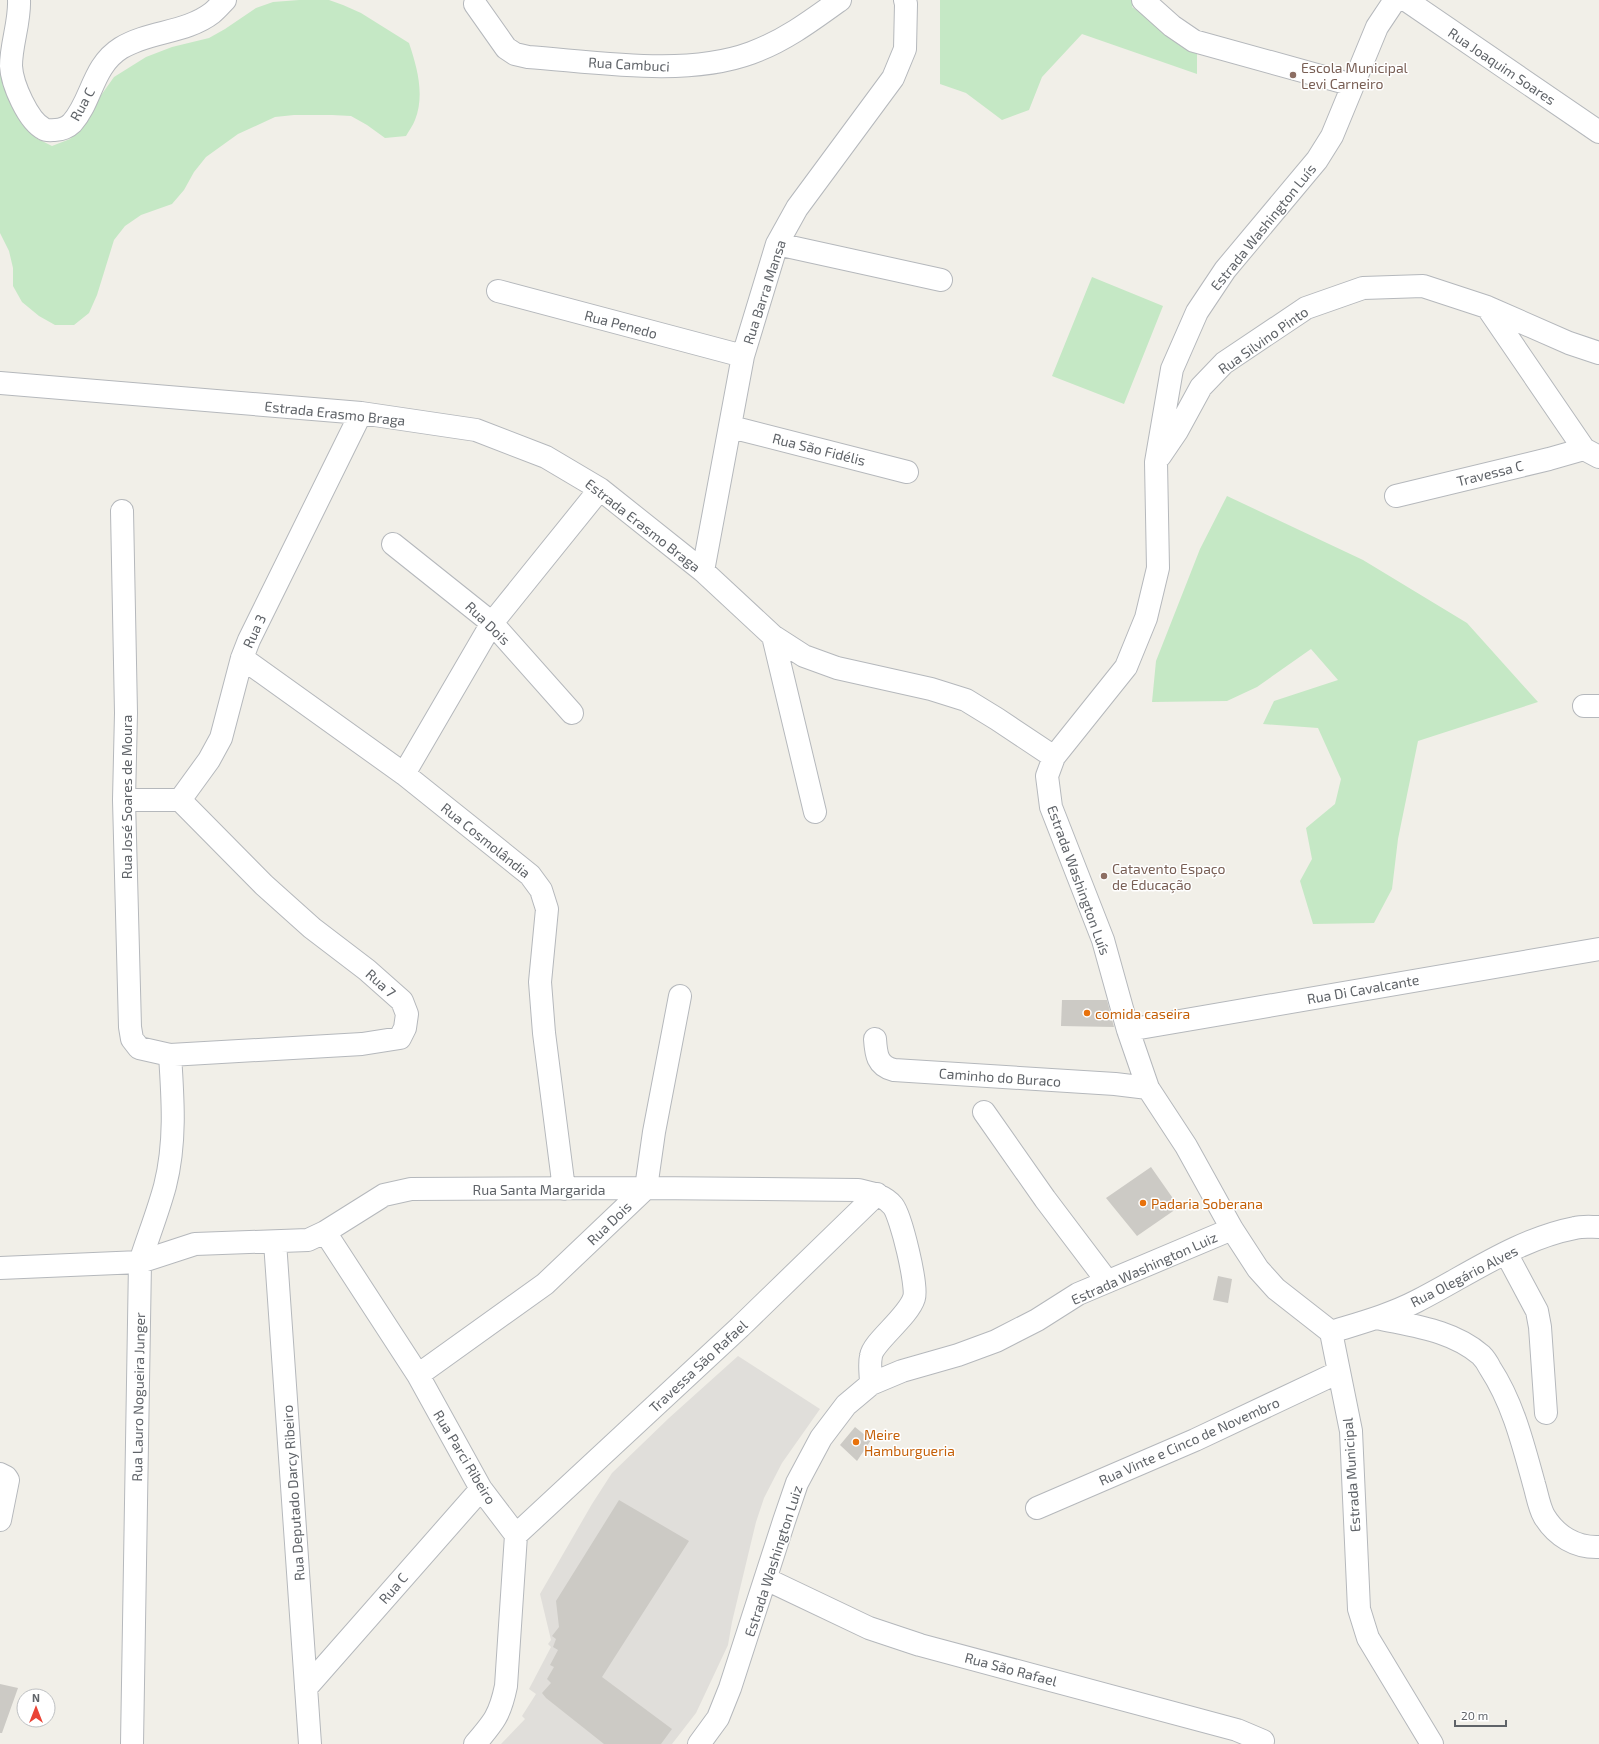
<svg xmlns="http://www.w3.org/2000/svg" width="1599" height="1744" viewBox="0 0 1599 1744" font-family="'Exo 2',sans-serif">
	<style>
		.industrial { fill: #e0deda }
		.green { fill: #c5e8c5 }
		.building { fill: #cccac5 }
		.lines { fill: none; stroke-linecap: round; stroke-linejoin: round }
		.minor-casing { stroke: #b5b8bc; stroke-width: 24 }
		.minor { stroke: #fff; stroke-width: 22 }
		.education-dot { fill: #8d6e63; stroke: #fff; stroke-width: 1.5 }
		.food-dot { fill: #e8710a; stroke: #fff; stroke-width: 1.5 }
		.labels { text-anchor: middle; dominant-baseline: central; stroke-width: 3; stroke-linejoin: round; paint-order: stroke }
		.street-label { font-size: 14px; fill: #5f6368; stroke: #fff }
		.education-label { font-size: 14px; fill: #785e54; stroke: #fff; text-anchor: start }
		.food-label { font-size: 14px; fill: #c56008; stroke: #fff; text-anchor: start }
	</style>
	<rect width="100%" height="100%" fill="#f1efe8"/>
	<!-- industrial -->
	<path class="industrial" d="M738,1356L820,1409L782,1463L764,1498L756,1522L732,1622L728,1645L696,1713L672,1744H501L525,1719L522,1716L536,1694L529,1689L551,1647L548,1644L551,1640L540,1594L592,1504L612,1473L669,1418Z"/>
	<!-- green -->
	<path class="green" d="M299,0H329L343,5L361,13L409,43C417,67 425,95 415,120C413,125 409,131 406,136L385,138L367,125L351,116L332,115H294L275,117L238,134L206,157L194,172L184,190L172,204L141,215L125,226L114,240L97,295L89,313L74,325H55L39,316L22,302L13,286V268L9,251L0,233V53H2L26,123L36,138L52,146L70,139L82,125L92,108L114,77L146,57L172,47L209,38L225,29L256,8L273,2Z
		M940,0H1136L1132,7L1197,50V74L1082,34L1042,77L1029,110L1002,120L966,93L940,84Z
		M1092,277L1163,306L1124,404L1052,376Z
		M1227,496L1363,560L1467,623L1538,702L1418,741L1398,839L1392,889L1374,923L1313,924L1300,881L1312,859L1306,828L1335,804L1341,779L1318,728L1263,724L1274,701L1338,680L1311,649L1257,687L1227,701L1152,702L1156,661L1200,549Z"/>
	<!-- building -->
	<path class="building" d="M1062,1000H1107L1114,1027L1061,1026Z
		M1151,1167L1179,1207L1137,1236L1106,1198Z
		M1218,1276L1232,1279L1228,1303L1213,1300Z
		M855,1427L871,1440L857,1461L840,1445Z
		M619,1500L689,1541L602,1677L672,1729L661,1744H604L546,1698L542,1693L551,1683L547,1679L554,1667L550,1665L558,1650L553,1647L556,1639L552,1636L559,1627L556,1601Z
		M0,1684L18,1688L2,1733H0Z"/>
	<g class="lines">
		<defs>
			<path id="minor" d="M19,0C20,22 11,44 11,66C12,84 28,121 44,129C47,131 52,130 55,130C61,130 68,127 72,123C92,101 92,66 121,48C149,31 186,33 212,13C217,9 221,4 225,0
				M1143,0L1172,26L1194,41L1353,85
				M1395,0L1377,27L1332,136L1317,160L1225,270L1197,312L1172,369L1156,462L1158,568L1146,618L1126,667L1054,757L1047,776L1051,807L1103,940L1128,1030L1148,1088L1186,1146L1232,1229L1258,1269L1276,1289L1331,1332L1351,1431L1359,1609L1368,1638L1432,1744
				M1406,0L1599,132
				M475,4L506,48L515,54L528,57C597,62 686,77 751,53C784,41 811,21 840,0
				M777,244L941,280
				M498,291L743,356
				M1487,307L1584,449L1599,457
				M0,383L361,413L476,430L546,457L600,489L703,571L773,636L804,656L837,668L931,689L966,700L997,719L1054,757
				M731,427L907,472
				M1160,456L1177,431L1201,387L1224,363L1306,308L1363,288L1423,286L1487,307L1569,343L1599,353
				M1396,496L1549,459L1584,449
				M122,511L126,713L124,800L130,1027L132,1039L139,1048L170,1055L362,1044L400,1038L405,1028L407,1014L402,1001L367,970L312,928L264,885L180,800
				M393,544L492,623L572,713
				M703,571L743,356L777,244L797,208L893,78L905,49L906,4L905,0
				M773,636L815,812
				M242,658L404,774L530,875L541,890L547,909L540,982L544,1033L564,1189
				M1584,706H1599
				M404,774L492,623L600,489
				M124,800H180L209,760L221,738L242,658L249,640L361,413
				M1128,1030L1599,949
				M875,1039C876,1054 877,1066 894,1070L1115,1084L1148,1088
				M984,1112L1045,1199L1107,1281
				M325,1232L418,1375L481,1489L516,1535L506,1686C500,1715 494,1722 475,1744
				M275,1242L310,1744
				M1506,1253L1537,1311L1540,1327L1546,1413
				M0,1268L140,1262L195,1244L308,1240L325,1232L384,1195L411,1189L646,1188L858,1190C871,1193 884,1195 893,1206C901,1216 918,1286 914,1298C908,1317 873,1342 871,1356C869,1365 871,1375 871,1384
				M1377,1318C1413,1326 1452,1330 1481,1355C1485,1359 1488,1364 1490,1368C1513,1403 1523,1444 1534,1484C1537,1494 1539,1507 1544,1516C1556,1536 1576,1548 1599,1547
				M1331,1332C1360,1323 1390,1315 1417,1301C1468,1275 1518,1239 1575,1228C1582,1226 1591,1227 1599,1227
				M418,1375L545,1284L646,1188L654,1132L680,996
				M0,1474L6,1477L8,1480L0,1520
				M1037,1508L1195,1440L1339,1372
				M516,1535L740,1327L877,1194
				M766,1579L869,1628L920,1645L1237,1730L1263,1741
				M306,1688L481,1489
				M132,1744L140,1262C148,1237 158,1212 165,1186C176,1143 173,1100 170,1055
				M699,1744L718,1718L730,1688L784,1521L797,1483L821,1438L846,1405L871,1384L902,1371L958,1355L996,1341L1037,1320L1078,1294L1232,1229"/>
		</defs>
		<!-- minor casing -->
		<use href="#minor" class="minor-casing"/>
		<!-- minor -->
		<use href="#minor" class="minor"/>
	</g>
	<!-- markers -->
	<g class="education-dot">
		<circle cx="1293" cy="75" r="4"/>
		<circle cx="1104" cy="876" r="4"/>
	</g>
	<g class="food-dot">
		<circle cx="1087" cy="1013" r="4"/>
		<circle cx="1143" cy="1203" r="4"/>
		<circle cx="856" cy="1442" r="4"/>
	</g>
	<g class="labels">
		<!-- street labels -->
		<g class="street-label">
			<text transform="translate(629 64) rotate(3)">Rua Cambuci</text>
			<text transform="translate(1502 66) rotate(34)">Rua Joaquim Soares</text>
			<text transform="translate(82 104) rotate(-61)">Rua C</text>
			<text transform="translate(1263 227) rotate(-51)">Estrada Washington Luís</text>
			<text transform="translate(764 292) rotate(-72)">Rua Barra Mansa</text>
			<text transform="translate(621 324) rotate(15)">Rua Penedo</text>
			<text transform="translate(1263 340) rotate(-35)">Rua Silvino Pinto</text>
			<text transform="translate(335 413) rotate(6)">Estrada Erasmo Braga</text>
			<text transform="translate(819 449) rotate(14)">Rua São Fidélis</text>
			<text transform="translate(1490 473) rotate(-14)">Travessa C</text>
			<text transform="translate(643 525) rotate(38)">Estrada Erasmo Braga</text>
			<text transform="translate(488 623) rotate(44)">Rua Dois</text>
			<text transform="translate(254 631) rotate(-65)">Rua 3</text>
			<text transform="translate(126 797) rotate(-90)">Rua José Soares de Moura</text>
			<text transform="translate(486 840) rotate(39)">Rua Cosmolândia</text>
			<text transform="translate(1079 880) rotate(70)">Estrada Washington Luís</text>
			<text transform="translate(381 983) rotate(42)">Rua 7</text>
			<text transform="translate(1363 989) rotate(-10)">Rua Di Cavalcante</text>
			<text transform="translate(1000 1077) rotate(4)">Caminho do Buraco</text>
			<text x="539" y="1189">Rua Santa Margarida</text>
			<text transform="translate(609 1223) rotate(-44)">Rua Dois</text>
			<text transform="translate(1144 1268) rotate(-24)">Estrada Washington Luiz</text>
			<text transform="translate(1464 1276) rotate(-27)">Rua Olegário Alves</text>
			<text transform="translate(698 1366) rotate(-43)">Travessa São Rafael</text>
			<text transform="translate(138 1397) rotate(-89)">Rua Lauro Nogueira Junger</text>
			<text transform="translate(1189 1441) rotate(-24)">Rua Vinte e Cinco de Novembro</text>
			<text transform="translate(465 1457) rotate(59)">Rua Parci Ribeiro</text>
			<text transform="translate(1351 1475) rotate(-94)">Estrada Municipal</text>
			<text transform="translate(293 1493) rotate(-94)">Rua Deputado Darcy Ribeiro</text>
			<text transform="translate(773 1561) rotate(-72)">Estrada Washington Luiz</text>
			<text transform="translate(393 1588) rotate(-49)">Rua C</text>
			<text transform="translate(1011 1669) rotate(15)">Rua São Rafael</text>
		</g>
		<!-- education labels -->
		<g class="education-label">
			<text x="1301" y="67">Escola Municipal<tspan x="1301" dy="16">Levi Carneiro</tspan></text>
			<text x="1112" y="868">Catavento Espaço<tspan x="1112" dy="16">de Educação</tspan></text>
		</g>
		<!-- food labels -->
		<g class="food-label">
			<text x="1095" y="1013">comida caseira</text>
			<text x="1151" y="1203">Padaria Soberana</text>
			<text x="864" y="1434">Meire<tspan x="864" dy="16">Hamburgueria</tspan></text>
		</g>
	</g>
	<!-- north arrow -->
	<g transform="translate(36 1708)"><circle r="19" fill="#ffffff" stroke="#bfc1c3"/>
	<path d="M0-3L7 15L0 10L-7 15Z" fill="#ea4335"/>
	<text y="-6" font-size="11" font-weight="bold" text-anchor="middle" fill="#5f6368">N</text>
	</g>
	<!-- scale -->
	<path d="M1455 1720v6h51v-6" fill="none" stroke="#5f6368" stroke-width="2"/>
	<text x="1461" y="1720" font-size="12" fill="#5f6368" stroke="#ffffff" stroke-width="3" paint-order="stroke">20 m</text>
</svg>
